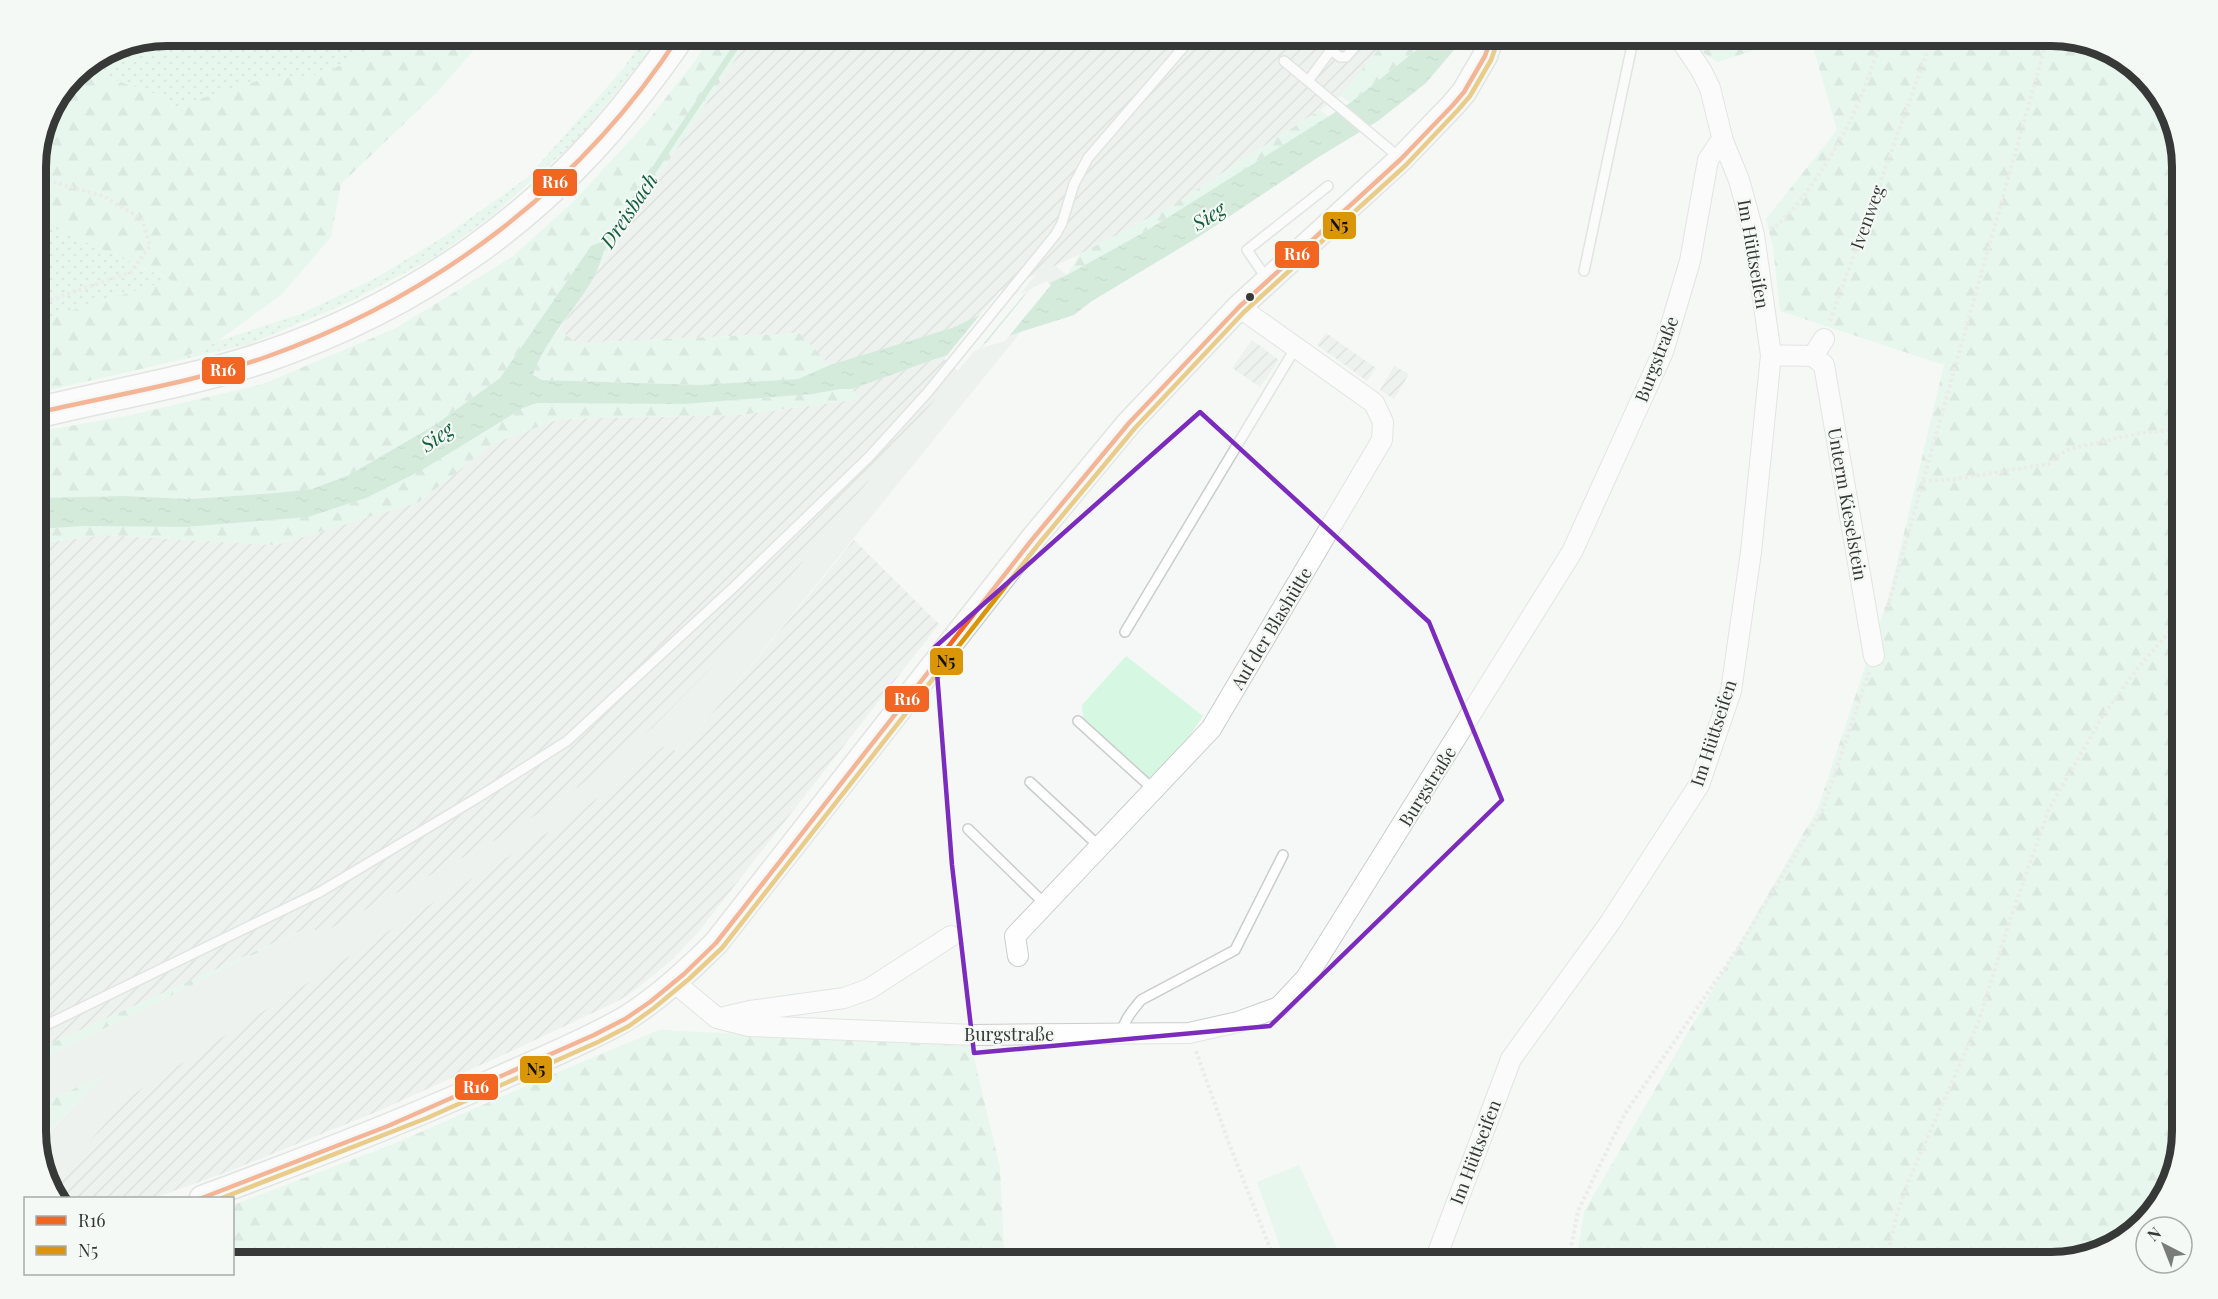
<svg xmlns="http://www.w3.org/2000/svg" width="2218" height="1299" viewBox="0 0 2218 1299" font-family="'Playfair Display',serif">
	<style>
		.built { fill: #e2eae4 }
		.industrial { fill: url(#industrial-furrows) }
		.grass { fill: url(#grass-dots) }
		.forest { fill: url(#forest-firs) }
		.park { fill: #d6f7e2 }
		.water { fill: url(#water-ripples) }
		.pier { fill: #f5f8f6 }
		.lines { fill: none; stroke-linecap: round; stroke-linejoin: round }
		.stream { stroke: #aadbbd; stroke-width: 6 }
		.service-casing { stroke: #cacdcb; stroke-width: 12 }
		.minor-casing { stroke: #cacdcb; stroke-width: 22 }
		.tertiary-casing { stroke: #cacdcb; stroke-width: 27 }
		.primary-casing { stroke: #cacdcb; stroke-width: 33 }
		.path { stroke: #dcdcdc; stroke-width: 4; stroke-dasharray: 3 3; stroke-linecap: butt }
		.service { stroke: #fefefe; stroke-width: 9 }
		.minor { stroke: #fefefe; stroke-width: 20 }
		.tertiary { stroke: #fefefe; stroke-width: 24 }
		.primary { stroke: #fefefe; stroke-width: 30 }
		.bus-1-casing { stroke: #f4f9f5; stroke-width: 9 }
		.bus-2-casing { stroke: #f4f9f5; stroke-width: 9 }
		.bus-1 { stroke: #f26522; stroke-width: 4.5 }
		.bus-2 { stroke: #da9608; stroke-width: 4.5 }
		.marked { fill: none; stroke: #7b2cbf; stroke-width: 4.5; stroke-linejoin: round }
		.bus-dot { fill: #373938; stroke: #f4f9f5; stroke-width: 2 }
		.labels { text-anchor: middle; dominant-baseline: central; stroke-width: 4.5; stroke-linejoin: round; paint-order: stroke }
		.street-label { font-size: 18px; fill: #373938; stroke: #f4f9f5 }
		.water-label { font-size: 20px; font-style: italic; fill: #12613b; stroke: #f4f9f5 }
		.rim { fill: none; stroke: #373938; stroke-width: 8 }
		.line-badge { stroke: #f4f9f5; stroke-width: 2 }
		.badge-label { font-size: 16px; text-anchor: middle; font-weight: bold; fill: #fff }
		.pale-badge-label { font-size: 16px; text-anchor: middle; font-weight: bold; fill: #111 }
	</style>
	<defs>
		<pattern id="industrial-furrows" width="10" height="10" patternUnits="userSpaceOnUse" patternTransform="scale(1.5)"><rect width="10" height="10" fill="#e2eae4"/><path d="M-1 1l2-2M0 10L10 0M9 11l2-2" fill="none" stroke="#c2c9c4"/></pattern>
		<pattern id="grass-dots" width="8" height="8" patternUnits="userSpaceOnUse" patternTransform="scale(1.5)"><rect width="8" height="8" fill="#d6f7e2"/><path d="M2 2h.1M6 6h.1" fill="none" stroke="#b8d4c3" stroke-width="1.8" stroke-linecap="round"/></pattern>
		<pattern id="forest-firs" width="22" height="20" patternUnits="userSpaceOnUse" patternTransform="scale(1.5)"><rect width="22" height="20" fill="#d6f7e2"/><path d="M5 1l3.5 6h-7zM16 11l3.5 6h-7z" fill="#b8d4c3"/></pattern>
		<pattern id="water-ripples" width="26" height="14" patternUnits="userSpaceOnUse" patternTransform="scale(1.5)"><rect width="26" height="14" fill="#aadbbd"/><path d="M2 4q2-2 4 0t4 0M15 11q2-2 4 0t4 0" fill="none" stroke="#93bda3"/></pattern>
	</defs>
	<rect width="100%" height="100%" fill="#f5f8f6"/>
	<!-- built -->
	<path class="built" d="M1048,260L1067,275L687,744L676,752L664,746L625,778L562,824L64,1172L51,1189L38,1144L104,1075L36,1106V1062L312,926L318,935L503,836L566,796L608,765L713,666L783,586Z"/>
	<!-- industrial -->
	<path class="industrial" d="M750,36H1389L1341,96L1170,207L1080,254L1000,291L944,359L958,371L783,586L713,666L653,727L608,765L566,796L503,836L318,935L312,926L36,1050V544L104,535L276,545L419,502L492,444L559,419L740,415L860,399L799,333L577,343L559,330Z
		M1326,333L1376,368L1367,381L1317,345Z
		M1252,340L1279,360L1260,387L1232,368Z
		M1394,366L1409,374L1394,399L1380,390Z
		M854,540L939,624L700,930L673,959L635,990L618,1001L516,1049L376,1112L227,1172L154,1198H54L51,1189L123,1101L442,897L562,824L625,778L664,746L676,751L687,744Z"/>
	<!-- grass -->
	<path class="grass" d="M167,36H394L324,74L260,80L191,102L180,114L164,97L83,69L117,46Z
		M645,36H660L651,50L577,140L493,215L437,256L347,303L250,344L176,361L218,341L303,313L374,279L445,236L528,177L623,69Z
		M36,220L171,280L36,321Z"/>
	<!-- forest -->
	<path class="forest" d="M394,36H486L439,90L341,184L331,237L282,294L218,341L176,361L36,393V321L171,280L36,220C36,200 34,178 36,158C41,127 55,87 83,69L164,97L180,114L190,102L260,80L324,74Z
		M710,36H750L595,274L608,240L591,246L500,378L435,425L349,475L312,489L276,493L190,499L124,496L36,498V432L131,415L263,384L396,328L512,257L574,201L646,123L695,61Z
		M1389,36H1434L1350,103L1341,96Z
		M1676,36H1798L1718,62Z
		M1810,36H2051L2117,54L2164,101L2182,159V1132L2164,1198L2117,1245L2051,1263H1576L1584,1212L1818,808L1890,592L1944,365L1780,311L1773,247L1766,219L1837,130Z
		M1320,110L1329,117L1146,231L1067,275L1080,254L1170,207Z
		M559,330L577,343L799,333L830,365L798,379L700,385L542,380L533,375C539,358 546,343 559,330Z
		M840,389H852L860,399L740,415L559,419L492,444L419,502L276,545L104,535L36,544V529L85,526L186,527L308,517L366,498L523,408L537,403L684,404L813,394Z
		M312,926L36,1062V1050Z
		M659,1030L971,1045L1000,1168L1004,1249L1032,1263H715L674,1260L651,1263H233V1205L393,1144L551,1075Z
		M106,1074L45,1135L38,1144L36,1106Z"/>
	<!-- park -->
	<path class="park" d="M1126,656L1203,716L1182,747L1149,781L1083,719L1082,705Z
		M1299,1165L1344,1263H1286L1257,1182Z"/>
	<!-- water -->
	<path class="water" d="M1434,36H1463L1459,44L1426,83L1378,121L1317,158L1200,236L1092,301L1074,315L935,359L852,389H840L813,394L684,404L537,403L523,408L422,470L366,498L308,517L186,527L85,526L36,529V498L124,496L190,499L276,493L312,489L349,475L435,425L500,378L591,246L608,239C604,251 600,264 595,275C576,310 546,337 533,375L542,380L700,385L798,379L830,365L952,328L1067,275L1146,231L1350,103Z"/>
	<!-- pier -->
	<path class="pier" d="M1047,281L1051,285L1005,341L982,348L1030,289Z
		M1027,291L979,349L944,359L984,310Z"/>
	<g class="lines">
		<!-- stream -->
		<path class="stream" d="M604,245L743,36"/>
		<defs>
			<path id="service" d="M1284,61L1400,158
				M1308,81L1331,50L1340,57H1346L1364,36
				M1584,271L1634,36
				M1267,279L1247,250L1328,186
				M1125,632L1296,347
				M1078,721L1154,790
				M1030,782L1100,847
				M968,829L1045,904
				M36,1030L320,892L477,798L567,741L735,586L869,457L928,392L1056,234L1062,223L1074,184L1088,158L1193,36
				M1121,1033C1125,1019 1132,1011 1141,1000L1235,950L1283,855"/>
			<path id="minor" d="M1771,355L1813,356L1824,339
				M1813,356L1824,365L1874,656
				M1018,956L1015,936L1211,729L1382,440L1383,422L1374,403L1239,307
				M675,983L717,1018L749,1026L975,1035L1189,1033L1238,1022L1279,1007L1306,978L1572,552L1663,352L1690,261L1708,160L1718,145L1723,141
				M720,1018L750,1011L844,998L869,989L951,936
				M1058,1260L1065,1263
				M1434,1263L1511,1059L1609,924L1699,785L1731,691L1751,552L1771,355L1754,235L1739,180L1723,141L1710,88L1701,70L1678,36"/>
			<path id="tertiary" d="M202,1198C302,1161 400,1123 498,1079C540,1060 585,1042 625,1019C659,998 688,971 716,943L1031,541L1129,423L1239,307L1401,159L1453,105L1464,92L1485,56L1492,36"/>
			<path id="primary" d="M36,413C113,394 190,382 265,357C415,306 543,217 639,91C653,73 667,55 679,36"/>
		</defs>
		<!-- service casing -->
		<use href="#service" class="service-casing"/>
		<!-- minor casing -->
		<use href="#minor" class="minor-casing"/>
		<!-- tertiary casing -->
		<use href="#tertiary" class="tertiary-casing"/>
		<!-- primary casing -->
		<use href="#primary" class="primary-casing"/>
		<!-- path -->
		<path class="path" d="M36,177L103,196L142,219L150,246L131,272L36,305
			M1770,229C1793,219 1833,154 1845,131C1861,101 1872,67 1883,36
			M1830,321L1933,36
			M1923,481L1954,479L2049,464L2066,450L2140,433L2182,429
			M1886,613L2048,36
			M1196,1051L1230,1146L1276,1263
			M1890,1251V1263
			M962,1263L995,1252L1040,1258
			M1568,1263L1578,1211L1624,1115L1739,947L1823,809L1869,672
			M1886,1263L1896,1217L1908,1182L1979,1021L2010,920L2049,809L2102,717L2137,669L2182,617"/>
		<!-- service -->
		<use href="#service" class="service"/>
		<!-- minor -->
		<use href="#minor" class="minor"/>
		<!-- tertiary -->
		<use href="#tertiary" class="tertiary"/>
		<!-- primary -->
		<use href="#primary" class="primary"/>
		<defs>
			<path id="bus-1" d="M36,413C113,395 192,383 266,357C435,297 581,187 679,36
				M202,1198L388,1126L594,1035L625,1019L650,1002L684,974L716,943L1031,541L1129,423L1239,307L1401,159L1453,105L1464,92L1485,56L1492,36"/>
			<path id="bus-2" d="M222,1198L427,1118L598,1042L629,1026L654,1008L689,979L722,948L1037,546L1135,428L1244,312L1406,165L1458,110L1470,96L1491,60L1499,38"/>
		</defs>
		<!-- bus-1 casing -->
		<use href="#bus-1" class="bus-1-casing"/>
		<!-- bus-2 casing -->
		<use href="#bus-2" class="bus-2-casing"/>
		<!-- bus-1 -->
		<use href="#bus-1" class="bus-1"/>
		<!-- bus-2 -->
		<use href="#bus-2" class="bus-2"/>
	</g>
	<!-- marked area -->
	<path d="M0 0H2218V1299H0ZM1200,412L1429,622L1502,800L1270,1026L974,1053L952,865L935,647Z" fill="#f5f8f6" fill-opacity=".55" fill-rule="evenodd"/>
	<path class="marked" d="M1200,412L1429,622L1502,800L1270,1026L974,1053L952,865L935,647Z"/>
	<!-- markers -->
	<circle class="bus-dot" cx="1250" cy="297" r="5"/>
	<g class="labels">
		<!-- street labels -->
		<g class="street-label">
			<text transform="translate(1867 217) rotate(-70)">Ivenweg</text>
			<text transform="translate(1754 254) rotate(80)">Im Hüttseifen</text>
			<text transform="translate(1656 359) rotate(-69)">Burgstraße</text>
			<text transform="translate(1848 504) rotate(80)">Unterm Kieselstein</text>
			<text transform="translate(1271 628) rotate(-59)">Auf der Blashütte</text>
			<text transform="translate(1713 733) rotate(-72)">Im Hüttseifen</text>
			<text transform="translate(1427 786) rotate(-58)">Burgstraße</text>
			<text x="1009" y="1034">Burgstraße</text>
			<text transform="translate(1475 1152) rotate(-69)">Im Hüttseifen</text>
		</g>
		<!-- water labels -->
		<g class="water-label">
			<text transform="translate(628 210) rotate(-56)">Dreisbach</text>
			<text transform="translate(1208 215) rotate(-32)">Sieg</text>
			<text transform="translate(436 436) rotate(-35)">Sieg</text>
		</g>
	</g>
	<!-- crop -->
	<path d="M0 0H2218V1299H0ZM167 46H2051A121 121 0 0 1 2172 167V1131A121 121 0 0 1 2051 1252H167A121 121 0 0 1 46 1131V167A121 121 0 0 1 167 46Z" fill="#f4f9f5" fill-rule="evenodd"/>
	<path class="rim" d="M167 46H2051A121 121 0 0 1 2172 167V1131A121 121 0 0 1 2051 1252H167A121 121 0 0 1 46 1131V167A121 121 0 0 1 167 46Z"/>
	<g class="line-badge">
		<rect x="532" y="168" width="46" height="29" rx="6" fill="#f26522"/>
		<rect x="1322" y="211" width="35" height="29" rx="6" fill="#da9608"/>
		<rect x="1274" y="240" width="46" height="29" rx="6" fill="#f26522"/>
		<rect x="201" y="356" width="45" height="29" rx="6" fill="#f26522"/>
		<rect x="929" y="647" width="35" height="29" rx="6" fill="#da9608"/>
		<rect x="884" y="685" width="46" height="28" rx="6" fill="#f26522"/>
		<rect x="519" y="1055" width="34" height="29" rx="6" fill="#da9608"/>
		<rect x="454" y="1073" width="45" height="28" rx="6" fill="#f26522"/>
	</g>
	<g class="badge-label">
		<text x="555" y="188">R16</text>
		<text x="1297" y="260">R16</text>
		<text x="223" y="376">R16</text>
		<text x="907" y="705">R16</text>
		<text x="476" y="1093">R16</text>
	</g>
	<g class="pale-badge-label">
		<text x="1339" y="231">N5</text>
		<text x="946" y="667">N5</text>
		<text x="536" y="1075">N5</text>
	</g>
	<!-- legend -->
	<rect x="24" y="1197" width="210" height="78" fill="#f4f9f5" stroke="#a8aca9" stroke-width="1.5"/>
	<rect x="36" y="1216" width="30" height="9" fill="#f26522" stroke="#a8aca9" stroke-width="1.5"/>
	<text x="78" y="1227" font-size="18" fill="#373938">R16</text>
	<rect x="36" y="1246" width="30" height="9" fill="#da9608" stroke="#a8aca9" stroke-width="1.5"/>
	<text x="78" y="1257" font-size="18" fill="#373938">N5</text>
	<!-- north arrow -->
	<g transform="translate(2164 1245) rotate(318)"><circle r="28" fill="#f4f9f5" stroke="#a8aca9" stroke-width="1.5"/>
	<path d="M0-4.5L10 22L0 15L-10 22Z" fill="#7a7c7a"/>
	<text y="-9" font-size="16" font-weight="bold" text-anchor="middle" fill="#373938">N</text>
	</g>
</svg>
